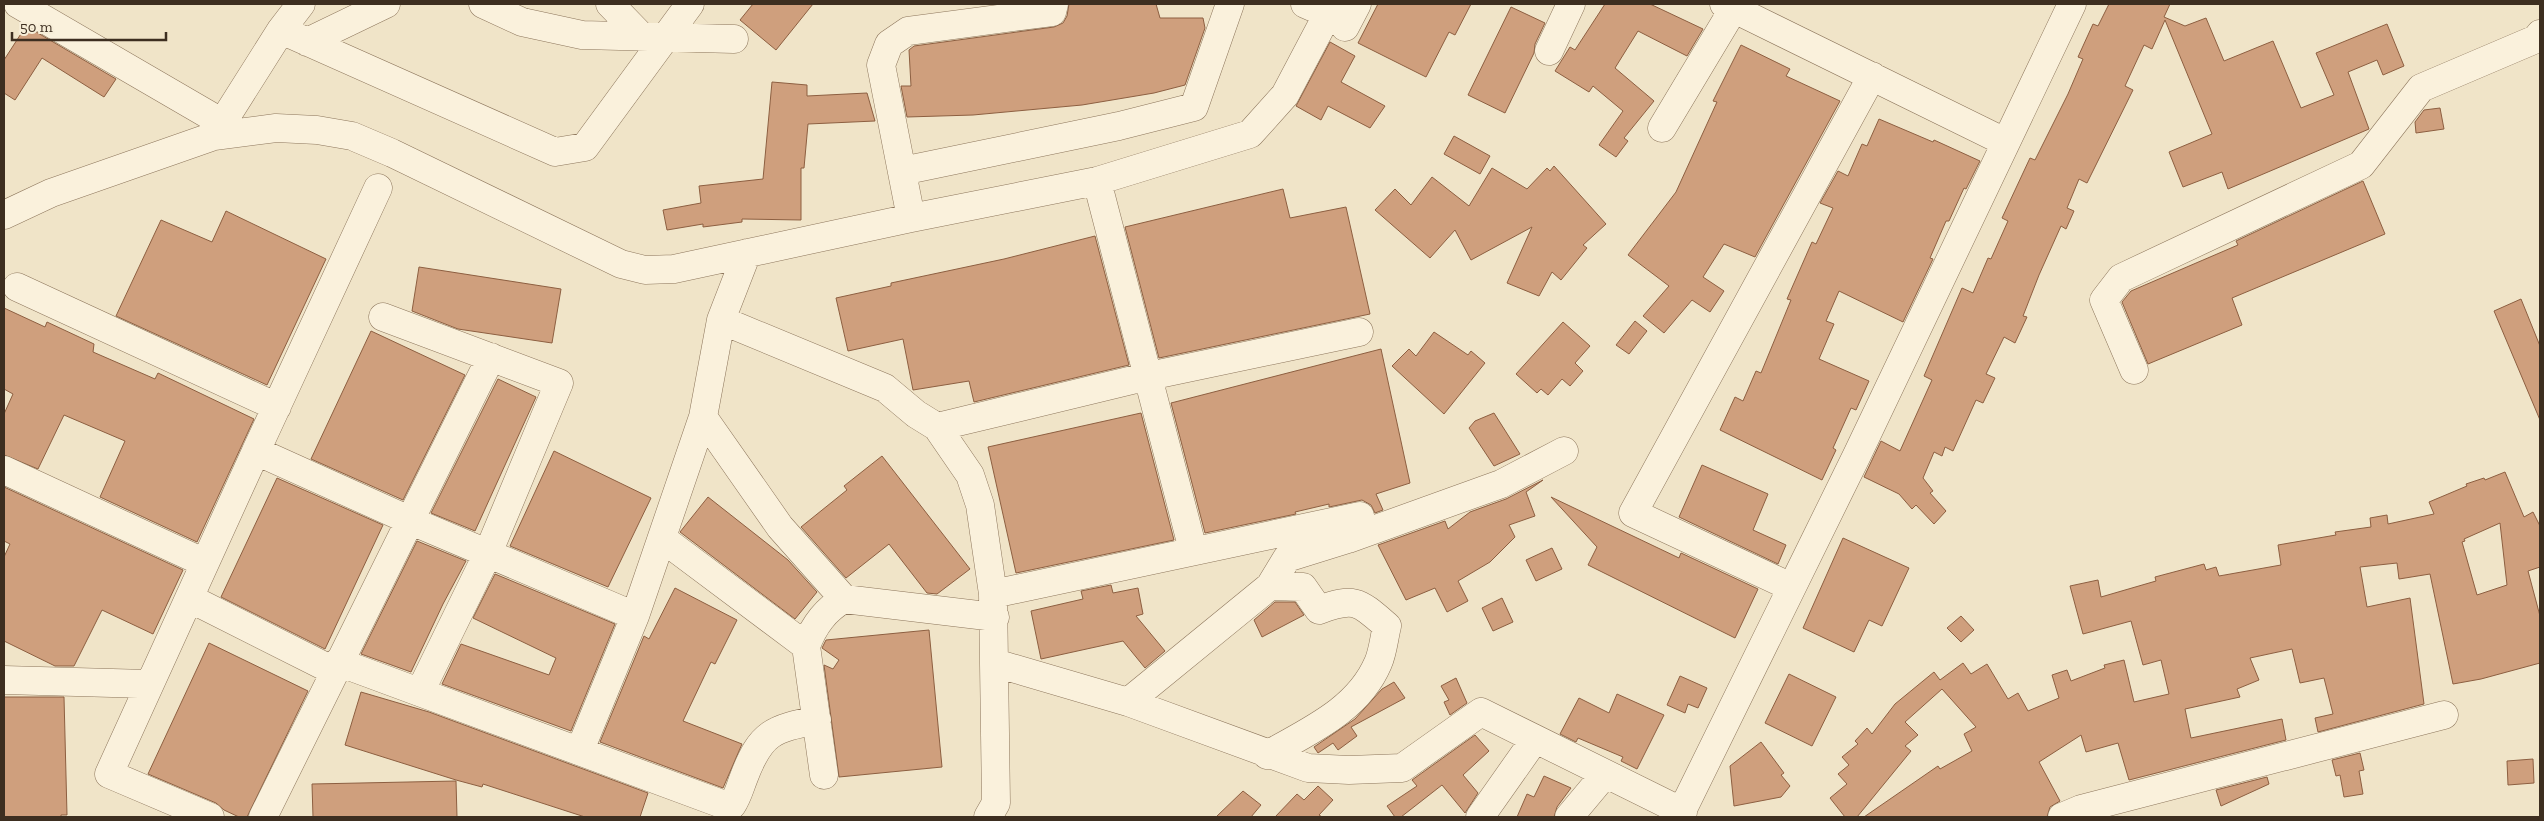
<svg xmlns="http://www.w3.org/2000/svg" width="2544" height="821" viewBox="0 0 2544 821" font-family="'Zilla Slab',serif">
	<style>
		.building { fill: #cf9f7d; stroke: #8d5f41; fill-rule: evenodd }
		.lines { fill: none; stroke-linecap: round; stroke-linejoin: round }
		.minor-casing { stroke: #8d765c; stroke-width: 29 }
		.minor { stroke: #faf1dc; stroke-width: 28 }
	</style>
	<rect width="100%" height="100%" fill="#f0e4c8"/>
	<!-- building -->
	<path class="building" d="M753,4H813L776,50L740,20Z
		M1069,4H1156L1160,18H1203L1205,28L1185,85L1154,93L1082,105L973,115L907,117L901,86H911L909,50L914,46L1054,27L1063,23L1067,16Z
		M1378,4H1471L1455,35L1449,32L1426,77L1358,43Z
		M1605,4H1650L1703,29L1687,56L1638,31L1615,68L1654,101L1624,138L1628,141L1616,157L1599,145L1623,111L1593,86L1589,92L1555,71L1570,47L1575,50Z
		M2109,4H2170L2164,17L2185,26L2206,18L2224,61L2273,41L2301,108L2334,95L2316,53L2387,24L2404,66L2383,75L2377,60L2348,72L2369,129L2228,189L2222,172L2183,187L2169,152L2212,134L2165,20L2152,49L2144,45L2125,86L2133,90L2087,183L2079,179L2067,208L2074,211L2066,229L2061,226L2039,275L2023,316L2027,317L2015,343L2004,337L1986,374L1995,378L1983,403L1976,400L1953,451L1945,447L1942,456L1934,452L1923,478L1933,491L1930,493L1946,511L1934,524L1916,505L1912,509L1899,494L1864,477L1881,441L1900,451L1932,380L1924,376L1962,288L1973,293L1988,258L1991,259L2008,221L2002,218L2030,158L2035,160L2068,94L2083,59L2078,57L2093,24L2098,26Z
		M1511,7L1545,23L1535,44L1534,53L1505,113L1468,95Z
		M26,26L116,79L104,97L42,58L15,100L4,93V60Z
		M1330,42L1355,56L1341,82L1385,106L1370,128L1328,106L1321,120L1296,106Z
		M1741,45L1790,69L1786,76L1840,101L1755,257L1724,244L1703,277L1724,291L1710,312L1692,300L1664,333L1643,316L1669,286L1628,255L1676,192L1717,102L1713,101Z
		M772,82L807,85V96L867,93L875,121L808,124L804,168H801V220L742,219V222L703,227V224L667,230L663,210L701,203L699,186L763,179Z
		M2440,108L2444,129L2416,133L2415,122L2424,110Z
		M1879,119L1933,142L1934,140L1980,161L1966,189L1964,188L1949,221H1946L1930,258L1933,259L1903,322L1839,291L1826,321L1834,324L1819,359L1869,381L1856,410L1851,408L1833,448L1836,450L1822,480L1720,430L1735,397L1743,401L1756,371L1761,373L1791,300L1787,299L1812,242L1816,244L1833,208L1820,203L1838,171L1848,176L1862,144L1867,146Z
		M1454,136L1490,156L1480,174L1444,154Z
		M1554,166L1606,224L1583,245L1587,248L1561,280L1552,272L1539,296L1507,283L1532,227L1471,260L1455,230L1430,258L1375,210L1395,189L1411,205L1432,177L1469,206L1492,168L1527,189L1547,168L1550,171Z
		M2363,181L2385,234L2232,298L2242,325L2148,364L2122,302L2131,291L2238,245L2236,241Z
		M1283,189L1290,218L1346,207L1370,314L1159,358L1125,227Z
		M226,211L326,259L267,385L116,316L161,220L212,242Z
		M1095,236L1129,365L974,402L969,381L913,390L903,339L848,351L836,298L891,286V283L1004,259Z
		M419,267L561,289L552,343L458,329L412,311Z
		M2521,299L2540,346V420L2494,311Z
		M4,308L45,327L47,322L94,344L93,352L155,379L158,373L254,419L197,542L100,497L125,441L64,415L38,469L4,455V414L13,394L4,389Z
		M1635,321L1647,331L1629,354L1616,345Z
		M1563,322L1590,346L1575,363L1583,371L1570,386L1562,379L1548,395L1541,389L1537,393L1516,374Z
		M371,331L465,375L403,500L311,459Z
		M1434,332L1468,355L1471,351L1485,363L1444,414L1392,366L1409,349L1416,356Z
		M1381,349L1410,483L1376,494L1383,510L1375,513L1371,505L1362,500L1329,507V504L1295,512L1296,514L1205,533L1171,403Z
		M498,379L536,397L475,531L431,513Z
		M1141,413L1174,540L1016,573L988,447Z
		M1494,413L1520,454L1494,466L1469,428L1475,421Z
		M554,451L651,498L608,587L510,546Z
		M882,456L970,569L937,594L927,593L889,544L846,578L801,527L847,490L844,486Z
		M1702,465L1768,494L1753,530L1786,545L1778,564L1679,517Z
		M2505,472L2524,517L2533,512L2540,526V567L2528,571L2540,616V663L2481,679L2453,684L2430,574L2399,579L2397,563L2360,567L2367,607L2410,598L2424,704L2318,732L2315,718L2333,714L2324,678L2300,683L2292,649L2250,658L2259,680L2237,689L2240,697L2185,709L2191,738L2282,719L2286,740L2129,780L2118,743L2086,752L2081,735L2039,762L2060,801L2050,807L2047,817H1864L1938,766L1940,769L1972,751L1964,734L1976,727L1942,689L1905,722L1918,735L1905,746L1911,751L1857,817H1845L1830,798L1847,784L1838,774L1849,765L1842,757L1858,744L1855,741L1867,728L1872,734L1895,704L1934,672L1940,680L1963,663L1971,674L1987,664L2008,699L2018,693L2028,711L2059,698L2052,675L2067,670L2071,681L2105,668L2104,665L2124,660L2134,702L2169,694L2161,660L2143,665L2131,621L2083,634L2070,586L2098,580L2101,597L2156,581L2155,577L2204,564L2206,570L2216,567L2219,576L2281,565L2278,545L2336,535L2335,532L2371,527L2370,518L2387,515L2388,524L2434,514L2429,502L2467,486L2466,484L2484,478L2485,480ZM2500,523L2507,585L2477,595L2462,542L2465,541L2464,539Z
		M277,478L383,525L325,649L221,597Z
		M1543,480L1526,492L1535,516L1509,525L1515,537L1490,562L1458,581L1468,601L1447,612L1435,588L1406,600L1378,545L1445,521L1448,529L1470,512L1506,499Z
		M4,487L183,570L153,634L102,610L74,666H55L4,641V557L10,544L4,541Z
		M708,497L788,560L817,592L795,619L680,532Z
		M1551,497L1679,558L1681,553L1758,589L1735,638L1588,565L1597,547Z
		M1843,538L1909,568L1882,626L1869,620L1854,652L1803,628Z
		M417,541L466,561L443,604L411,672L361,654Z
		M1552,548L1562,569L1536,581L1526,560Z
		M495,574L615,624L571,731L442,684L461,644L549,675L556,658L473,618Z
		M1111,585L1113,593L1138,588L1143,614L1136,616L1165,651L1145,668L1123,641L1041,659L1031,611L1083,599L1081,591Z
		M675,588L737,620L715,664L711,662L683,721L742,744L723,788L600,742L644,636L649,639Z
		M1502,598L1513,622L1493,631L1482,608Z
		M1275,602H1295L1304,615L1262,637L1254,620Z
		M1961,616L1974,630L1961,642L1947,628Z
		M929,630L942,767L839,777L824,665L833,669L839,660L822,648L826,640Z
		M209,643L308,691L247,817H239L224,810L216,803L148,774Z
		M1789,674L1836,697L1812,746L1765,723Z
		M1680,676L1707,688L1698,708L1688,704L1685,713L1667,705Z
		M1456,678L1467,703L1450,715L1444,702L1449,700L1441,686Z
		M1394,682L1405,698L1351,727L1357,736L1338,750L1333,743L1318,753L1314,747L1355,719L1382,689Z
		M361,692L429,712L648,793L640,817H585L483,784L482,787L456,780L345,745Z
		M1617,694L1664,715L1637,769L1621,761L1623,757L1578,738L1576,742L1560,734L1579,698L1609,713Z
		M4,697H64L67,815H61V817H4Z
		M1475,735L1489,751L1463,775L1478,793L1465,813L1442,785L1401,817H1395L1387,806L1417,786L1412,780Z
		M1761,742L1784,773L1781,775L1790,786L1781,797L1734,806L1730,766Z
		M2360,753L2364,770L2359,771L2363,794L2344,797L2340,775L2336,776L2332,760Z
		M2533,759L2534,783L2508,785L2507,761Z
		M1544,776L1571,788L1557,807L1554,817H1517L1527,794L1534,797Z
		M2267,777L2269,784L2221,806L2216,790Z
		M456,781L457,817H313L312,784Z
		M1318,786L1333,800L1319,815L1322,817H1275L1297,794L1304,800Z
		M1243,791L1261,805L1251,817H1216Z"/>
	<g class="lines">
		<defs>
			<path id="minor" d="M18,4L221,122
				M483,4L522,22L582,35L734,39
				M610,4L642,37
				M1305,4L1328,14
				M1724,4L2005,142
				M1345,27L1357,4
				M281,30L555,152L585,147L690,4
				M307,42L386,4
				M1549,51L1571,4
				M1662,128L1734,8
				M214,136L281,30L301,4
				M902,171L1119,126L1194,107L1230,4
				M1097,181L1193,550
				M378,188L256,451L409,520L635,616L580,750
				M4,215L51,193L214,136L276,128L317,130L352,136L392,153L621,264L645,270L674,269L911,218L1097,181L1250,134L1285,95L1333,4
				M911,218L881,65L889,44L908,31L1052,12L1054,4
				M17,287L277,407
				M383,317L559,383L488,553L420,692
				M721,320L885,388L916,414L937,427L970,475L980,505L993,594L996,803L988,817
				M2134,370L2104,300L2121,278L2361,165L2421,88L2536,39L2540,34
				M703,417L780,527L844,599L995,617
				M937,427L1149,376L1359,332
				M4,470L205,563
				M663,539L806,646
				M1791,587L1633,513L1872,76
				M993,594L1360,516
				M189,598L334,671
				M635,616L703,417L721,320L747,253
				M338,662L722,804L732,805C738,796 740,787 744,777C761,732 773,729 817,720
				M995,663L1128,702L1308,768L1349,770L1402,768L1481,712L1683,812
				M4,680L148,684
				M1128,702L1270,586L1287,558L1348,539L1501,484L1564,451
				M1267,755C1309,731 1358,710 1378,663C1383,652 1384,638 1387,626C1358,601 1355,597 1319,610L1303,587L1270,586
				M824,775L806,646C814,625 825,610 844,599
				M210,817L109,774L256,451
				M263,817L491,357
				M1480,817L1535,739
				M1569,817L1605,774
				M1679,817L1857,455L2072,4
				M2062,817L2081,809L2444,715"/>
		</defs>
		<!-- minor casing -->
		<use href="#minor" class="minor-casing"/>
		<!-- minor -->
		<use href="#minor" class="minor"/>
	</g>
	<!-- border -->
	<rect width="2544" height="821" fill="none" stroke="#3d2e20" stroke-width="10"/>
	<!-- scale -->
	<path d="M12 32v8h154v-8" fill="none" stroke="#3d2e20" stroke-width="2.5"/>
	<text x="20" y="32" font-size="15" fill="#3d2e20" stroke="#f7eed8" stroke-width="4" paint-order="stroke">50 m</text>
</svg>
